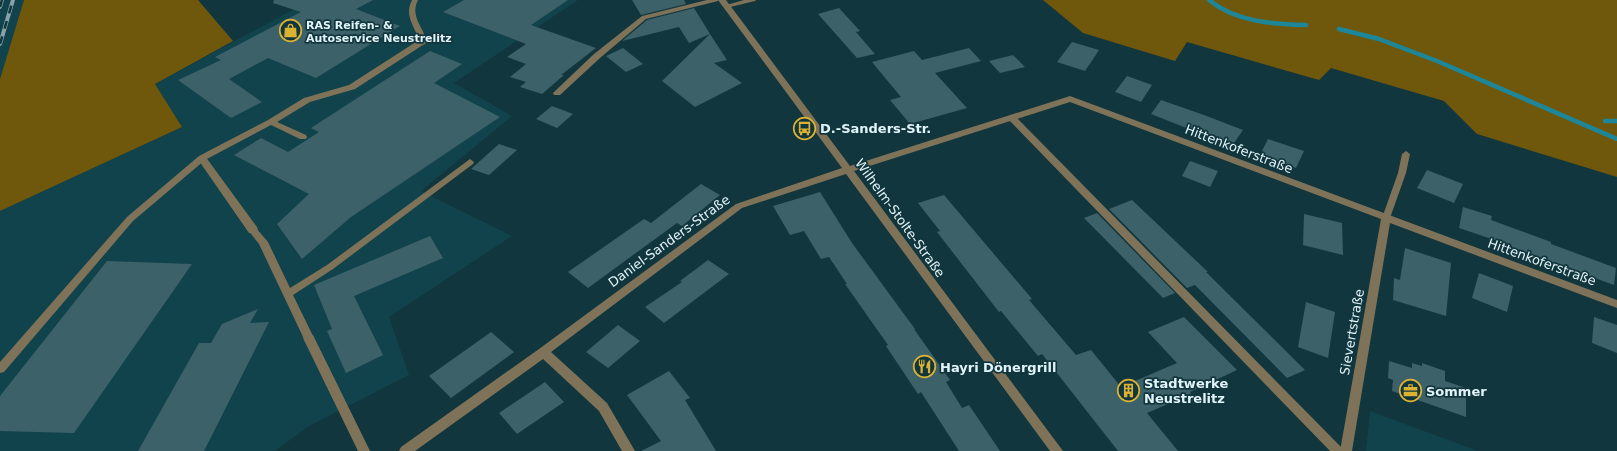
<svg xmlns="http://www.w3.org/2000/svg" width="1617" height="451" viewBox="0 0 1617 451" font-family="'DejaVu Sans',sans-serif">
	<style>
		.built { fill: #11434c }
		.green { fill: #6f580c }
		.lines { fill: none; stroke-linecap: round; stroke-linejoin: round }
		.stream { stroke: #1d8698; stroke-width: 4.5 }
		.building { fill: #3d6169 }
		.lane { fill: #7e7358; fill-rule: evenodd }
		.street { fill: #7e7358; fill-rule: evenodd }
		.rail-casing { stroke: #88a2a8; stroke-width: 4 }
		.rail { stroke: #12363d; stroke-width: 2.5; stroke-dasharray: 8; stroke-linecap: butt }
		.labels { text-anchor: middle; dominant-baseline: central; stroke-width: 3.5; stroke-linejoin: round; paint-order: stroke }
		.far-poi-label { font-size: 11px; font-weight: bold; fill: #e1f4f9; stroke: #12363d; text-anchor: start }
		.poi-label { font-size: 13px; font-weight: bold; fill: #e1f4f9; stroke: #12363d; text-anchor: start }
		.street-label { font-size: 13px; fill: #e1f4f9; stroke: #12363d }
	</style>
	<rect width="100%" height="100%" fill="#12363d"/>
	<!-- built -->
	<path class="built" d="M0,0H24L0,79Z
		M311,0H578L454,83L512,116L421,191L512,236L389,317L409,375L309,426L275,451H0V211L182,127L155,84Z
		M1370,411L1470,448L1476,451H1366Z"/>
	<!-- green -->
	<path class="green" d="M24,0H198L233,41L155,84L182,127L0,211V79Z
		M1043,0H1617V177L1477,134L1444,101L1331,68L1319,80L1187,42L1175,61L1083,33Z"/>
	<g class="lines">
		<!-- stream -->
		<path class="stream" d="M1209,0C1236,22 1272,24 1306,25
			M1339,29L1379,39L1437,61L1617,139
			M1605,121H1617"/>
	</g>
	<!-- building -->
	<path class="building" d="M274,0H373L356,9L400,26L316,78L268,58L229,79L262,102L231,118L178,80L221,60L215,57L301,12L273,3Z
		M464,0H568L531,25L596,48L561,75H564L542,94L520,87L526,82L510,77L526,64L507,57L526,44L443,12Z
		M632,0H684L686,4L641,15Z
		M694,8L710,34L689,43L679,27L622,41L647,20Z
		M839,8L860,31L856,32L875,54L857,58L818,14Z
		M710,34L727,60L714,63L742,83L695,107L662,81Z
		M1072,42L1099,50L1085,71L1057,62Z
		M623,48L643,64L626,72L606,56Z
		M969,48L981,61L935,73L967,108L910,124L890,100L901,97L872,62L914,51L922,60Z
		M430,51L462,64L434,83L500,117L351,217L302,259L277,224L309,194L234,155L261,138L288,152L319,132L311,128Z
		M1013,55L1025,67L1000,73L989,61Z
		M1127,76L1152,85L1141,102L1115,92Z
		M1161,100L1204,115L1243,130L1232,146L1151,114Z
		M552,106L573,114L557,128L536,119Z
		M1268,139L1304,151L1296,168L1260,155Z
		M499,144L517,150L489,175L471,169Z
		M1190,161L1218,171L1210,187L1182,176Z
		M1427,170L1463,184L1454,203L1417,188Z
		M701,184L720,195L682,226L677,223L588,288L568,272L644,219L651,223Z
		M820,192L852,243L915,329H914L950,380L946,382L962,408L969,405L1000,451H959L921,392L918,394L886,346L888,345L845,284H847L829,257L821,259L804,231L790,235L773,206Z
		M944,195L1032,299L1029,300L1076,355L1091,350L1121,387L1177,363L1148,332L1184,317L1237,370L1190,392L1191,394L1147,413L1178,451H1118L1042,354L1038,356L1001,311L999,312L937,232L940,231L918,203Z
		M1132,200L1208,272H1206L1305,370L1287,378L1195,285L1187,288L1109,209Z
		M1463,207L1492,216L1491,220L1551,242V244L1616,268L1614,285L1512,248V246L1459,228Z
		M1097,213L1175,293L1163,298L1084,218Z
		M1304,214L1342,223L1343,255L1303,245Z
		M430,236L443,258L354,296L383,355L346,373L327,331L332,329L314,285Z
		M1405,248L1451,263L1446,316L1393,300L1394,278L1400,280Z
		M708,260L729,274L664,323L645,307L682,282L680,281Z
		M107,261L192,264L74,433L0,431V396Z
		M1479,273L1513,286L1507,312L1472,298Z
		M1306,302L1335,312L1328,358L1298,347Z
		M258,309L250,323L269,322L204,451H138L199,343H211L222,324Z
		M1594,317L1617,325V353L1592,343Z
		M618,325L640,341L608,368L586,352Z
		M491,332L514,352L451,398L429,376Z
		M1389,361L1412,368V363L1422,366V363L1445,371V381L1466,388V417L1392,391L1393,380L1388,378Z
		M669,371L690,398L685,400L716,451H641L661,441L627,395Z
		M545,382L564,402L517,434L499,413Z"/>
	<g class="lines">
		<!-- lane -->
		<path class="lane" d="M412,0H418C410,16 422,26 427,41L426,43L355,89L310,102L277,122L306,135L307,137L306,139H300L271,125L205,160L133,221L4,372L0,373V362L127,217L199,156L268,120L304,98L349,85L419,40C414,25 404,16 412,0Z
			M707,0H719L718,1L646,19L600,58L560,95H554L553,93L594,54L642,16Z
			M744,0H756L755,1L726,8L723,6Z
			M1009,116H1015L1341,447L1343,451H1330L1009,120L1008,118Z
			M1406,151L1410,154L1406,173L1390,218L1389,220H1383L1382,218L1398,173L1402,154Z
			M470,159L474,162L473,164L333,269L293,295L314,338L313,341L309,342L305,341L259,244L248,230L250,228H256L268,242L290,288L327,265Z"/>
		<!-- street -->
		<path class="street" d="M718,0H726L850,166L1070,96L1617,300V308L1390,223L1352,451H1340L1381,219L1070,102L854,171L1063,451H1050L846,174L742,208L551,352L607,403L635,451H622L599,411L543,359L415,451H399L401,447L539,349L736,204L842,168Z
			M202,155L205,156L257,227L258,230L257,233H249L197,158Z
			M309,334L313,335L370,451H358L303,338L305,335Z"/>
		<defs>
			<path id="rail" d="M0,7L2,0
				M0,44L13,0"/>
		</defs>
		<!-- rail casing -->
		<use href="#rail" class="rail-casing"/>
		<!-- rail -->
		<use href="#rail" class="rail"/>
	</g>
	<!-- icons -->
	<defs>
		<symbol id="shop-ring" viewBox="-11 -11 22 22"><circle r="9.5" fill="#12363d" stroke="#dcb233" stroke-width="1.5"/><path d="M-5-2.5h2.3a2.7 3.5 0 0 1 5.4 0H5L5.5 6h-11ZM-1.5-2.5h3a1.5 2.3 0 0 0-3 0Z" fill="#dcb233"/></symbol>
		<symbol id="bus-ring" viewBox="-11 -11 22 22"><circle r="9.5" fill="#12363d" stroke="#dcb233" stroke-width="1.5"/><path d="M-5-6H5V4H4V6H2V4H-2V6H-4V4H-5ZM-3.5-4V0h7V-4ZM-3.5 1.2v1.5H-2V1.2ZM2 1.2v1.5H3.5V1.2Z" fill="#dcb233"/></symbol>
		<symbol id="restaurant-ring" viewBox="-11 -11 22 22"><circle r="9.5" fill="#12363d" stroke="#dcb233" stroke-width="1.5"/><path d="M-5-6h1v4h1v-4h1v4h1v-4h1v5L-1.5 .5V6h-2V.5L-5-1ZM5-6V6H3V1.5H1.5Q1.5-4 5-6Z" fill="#dcb233"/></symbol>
		<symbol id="building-ring" viewBox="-11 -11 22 22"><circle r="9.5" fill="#12363d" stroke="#dcb233" stroke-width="1.5"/><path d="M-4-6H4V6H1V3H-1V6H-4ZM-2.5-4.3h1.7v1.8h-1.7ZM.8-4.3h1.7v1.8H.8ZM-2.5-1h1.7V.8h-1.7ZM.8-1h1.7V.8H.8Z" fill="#dcb233"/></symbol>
		<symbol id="office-ring" viewBox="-11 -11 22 22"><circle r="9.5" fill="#12363d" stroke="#dcb233" stroke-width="1.5"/><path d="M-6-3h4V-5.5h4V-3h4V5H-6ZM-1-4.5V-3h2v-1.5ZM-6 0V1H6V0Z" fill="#dcb233"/></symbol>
	</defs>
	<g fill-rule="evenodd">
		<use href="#shop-ring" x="278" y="18" width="25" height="25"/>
		<use href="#bus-ring" x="792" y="116" width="25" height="25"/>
		<use href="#restaurant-ring" x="912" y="354" width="25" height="25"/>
		<use href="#building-ring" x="1116" y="378" width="25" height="25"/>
		<use href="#office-ring" x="1398" y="378" width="25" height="25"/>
	</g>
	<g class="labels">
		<!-- far-poi labels -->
		<g class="far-poi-label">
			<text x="306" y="25">RAS Reifen- &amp;<tspan x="306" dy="13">Autoservice Neustrelitz</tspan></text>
		</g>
		<!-- poi labels -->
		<g class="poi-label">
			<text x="820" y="128">D.-Sanders-Str.</text>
			<text x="940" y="367">Hayri Dönergrill</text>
			<text x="1144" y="383">Stadtwerke<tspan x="1144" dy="15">Neustrelitz</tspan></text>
			<text x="1426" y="391">Sommer</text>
		</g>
		<!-- street labels -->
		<g class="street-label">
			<text transform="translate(1239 149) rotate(21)">Hittenkoferstraße</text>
			<text transform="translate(900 218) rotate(54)">Wilhelm-Stolte-Straße</text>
			<text transform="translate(669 241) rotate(-36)">Daniel-Sanders-Straße</text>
			<text transform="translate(1542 262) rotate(20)">Hittenkoferstraße</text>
			<text transform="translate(1352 332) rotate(-80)">Sievertstraße</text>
		</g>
	</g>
</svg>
